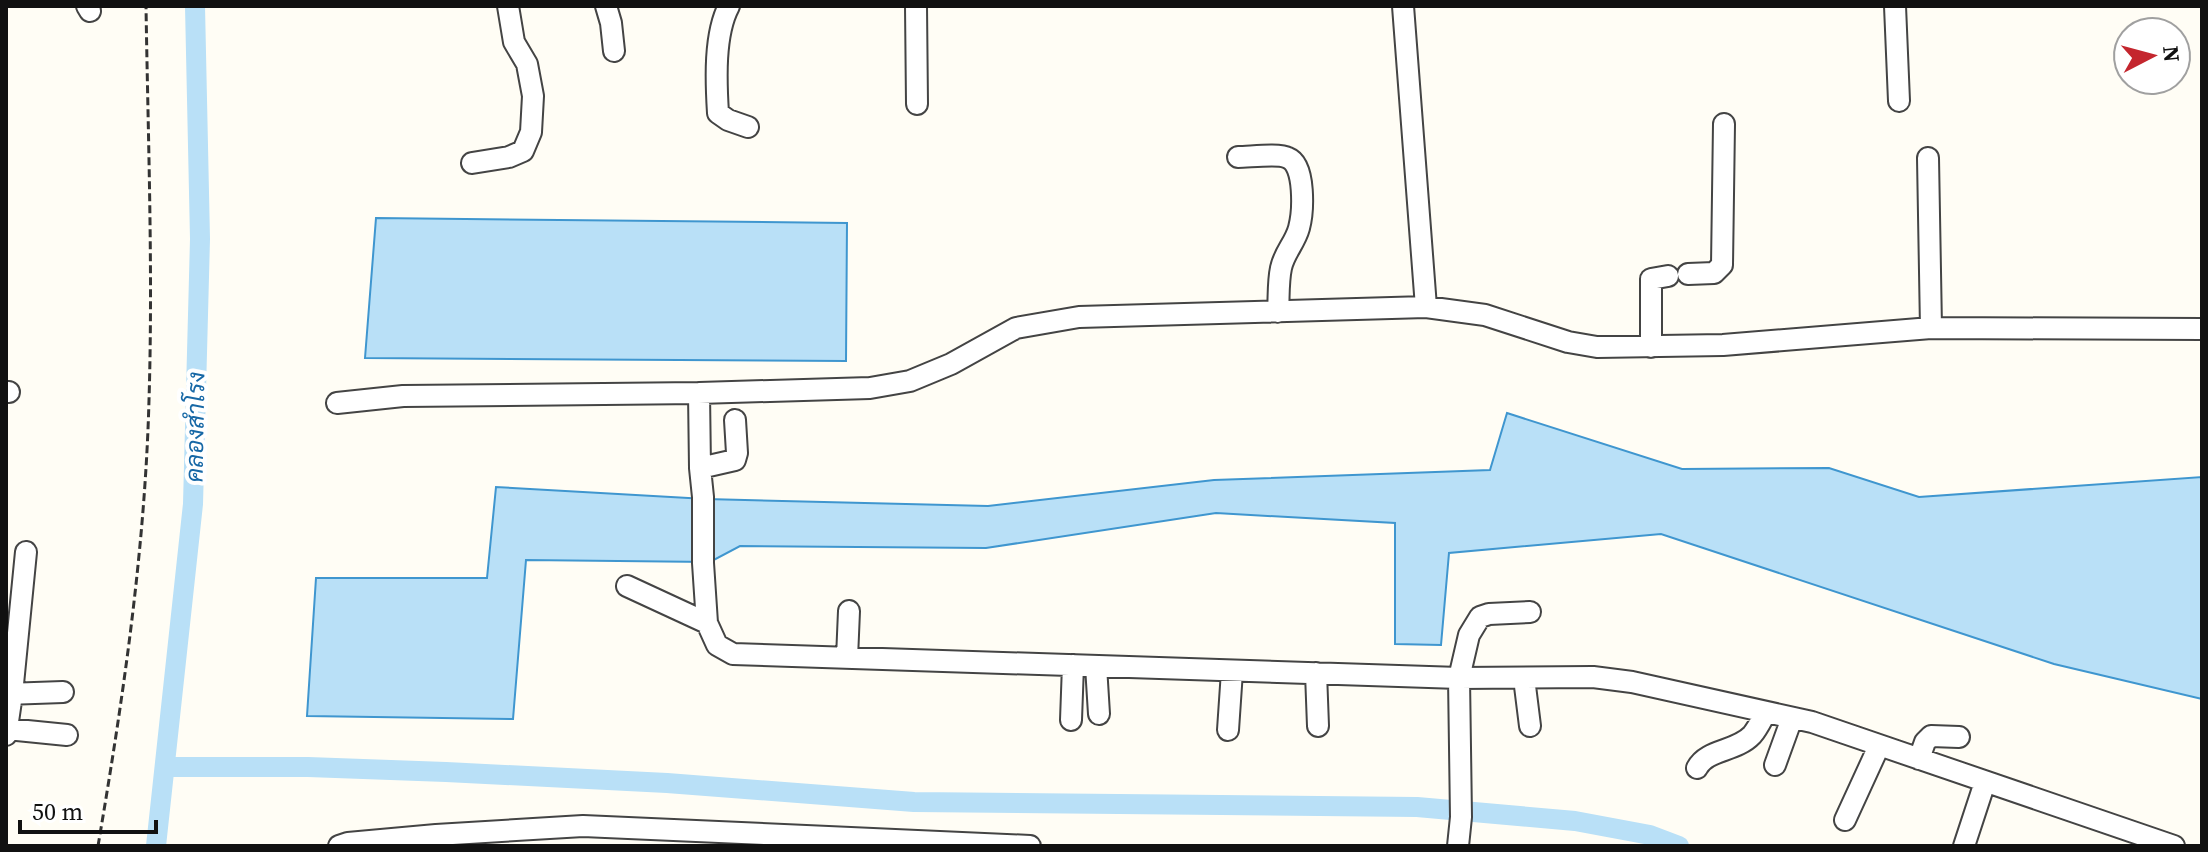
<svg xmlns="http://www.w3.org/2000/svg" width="2208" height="852" viewBox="0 0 2208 852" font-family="'Source Serif 4',Sarabun,serif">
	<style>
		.water { fill: #b9e0f7; stroke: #3f96cf; stroke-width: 2 }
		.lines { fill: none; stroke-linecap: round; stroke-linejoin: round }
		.canal { stroke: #b9e0f7; stroke-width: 20 }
		.minor-casing { stroke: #444; stroke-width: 24 }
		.path { stroke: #333; stroke-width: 3; stroke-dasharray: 8 4; stroke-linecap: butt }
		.minor { stroke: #fff; stroke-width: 20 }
		.labels { text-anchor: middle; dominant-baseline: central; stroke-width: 8; stroke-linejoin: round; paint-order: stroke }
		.water-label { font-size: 24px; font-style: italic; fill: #1768a6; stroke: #fff }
	</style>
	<rect width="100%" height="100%" fill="#fffdf5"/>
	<!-- water -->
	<path class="water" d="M376,218L847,223L846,361L365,358Z
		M1507,413L1682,469L1829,468L1919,497L2202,477V699L2054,664L1661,534L1449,553L1441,645L1395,644V523L1216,513L986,548L740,546L710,562L526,560L513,719L307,716L316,578H487L496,487L706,499L988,506L1214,480L1490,470Z"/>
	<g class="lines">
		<!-- canal -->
		<path class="canal" d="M165,767H308L446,772L667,783L914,802L1417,807L1575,821L1650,835L1679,846
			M156,846L193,504L200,239L195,6"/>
		<defs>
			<path id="minor" d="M87,6L90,11
				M606,6L611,23L614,51
				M729,6C714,34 716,81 718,113L728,120L748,127
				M916,6L917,104
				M1403,6L1426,307
				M1895,6L1899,101
				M1238,157C1250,157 1279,153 1288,158C1306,165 1303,213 1299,228C1295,243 1284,253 1281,268C1278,282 1279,297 1278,312
				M1928,158L1931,328
				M472,163L509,157L523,151L531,132L533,96L527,64L514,42L508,6
				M1688,274L1714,273L1722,265L1724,124
				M1651,347V279L1668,276
				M6,392H9
				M699,393L700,468L703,497V563L707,623L717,645L733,654L1459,678L1593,677L1632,682L1812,722L2174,846
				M337,403L403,396L699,393L870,388L910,381L951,364L1016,328L1079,317L1426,307L1485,315L1568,342L1597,347L1723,345L1931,328L2202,329
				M700,468L735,460L737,453L735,420
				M627,586L707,623
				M847,658L849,611
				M1096,666L1099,714
				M1316,673L1318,726
				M1524,678L1530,726
				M6,694L63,692
				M1071,720L1073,665
				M7,729L67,735
				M1228,730L1232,671
				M6,735L12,694L26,552
				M1919,759L1925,742L1931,736L1959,737
				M1775,765L1792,718
				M1697,768C1707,749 1736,752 1752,735C1758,728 1762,719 1766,712
				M1845,820L1879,746
				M339,846L348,843L436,835L583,826L1030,846
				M1458,846L1461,817L1459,678L1469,635L1480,617L1489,614L1530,612
				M1964,846L1985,782"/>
		</defs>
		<!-- minor casing -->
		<use href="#minor" class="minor-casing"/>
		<!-- path -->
		<path class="path" d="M98,846C123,699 145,550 149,400C153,269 148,137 146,6"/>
		<!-- minor -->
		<use href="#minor" class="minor"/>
	</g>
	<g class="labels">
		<!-- water labels -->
		<g class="water-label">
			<text transform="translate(195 427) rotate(-89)">คลองสำโรง</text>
		</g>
	</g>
	<!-- border -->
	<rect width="2208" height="852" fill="none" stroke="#111111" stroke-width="16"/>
	<!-- north arrow -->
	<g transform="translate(2152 56) rotate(84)"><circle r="38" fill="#ffffff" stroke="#a0a0a0" stroke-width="2"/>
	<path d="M0-6L14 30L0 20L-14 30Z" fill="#c4262e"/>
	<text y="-12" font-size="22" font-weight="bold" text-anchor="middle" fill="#111111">N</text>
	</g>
	<!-- scale -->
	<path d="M20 820v12h136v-12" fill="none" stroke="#111111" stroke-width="4"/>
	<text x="32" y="820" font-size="24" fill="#111111" stroke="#ffffff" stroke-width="6" paint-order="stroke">50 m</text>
</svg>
